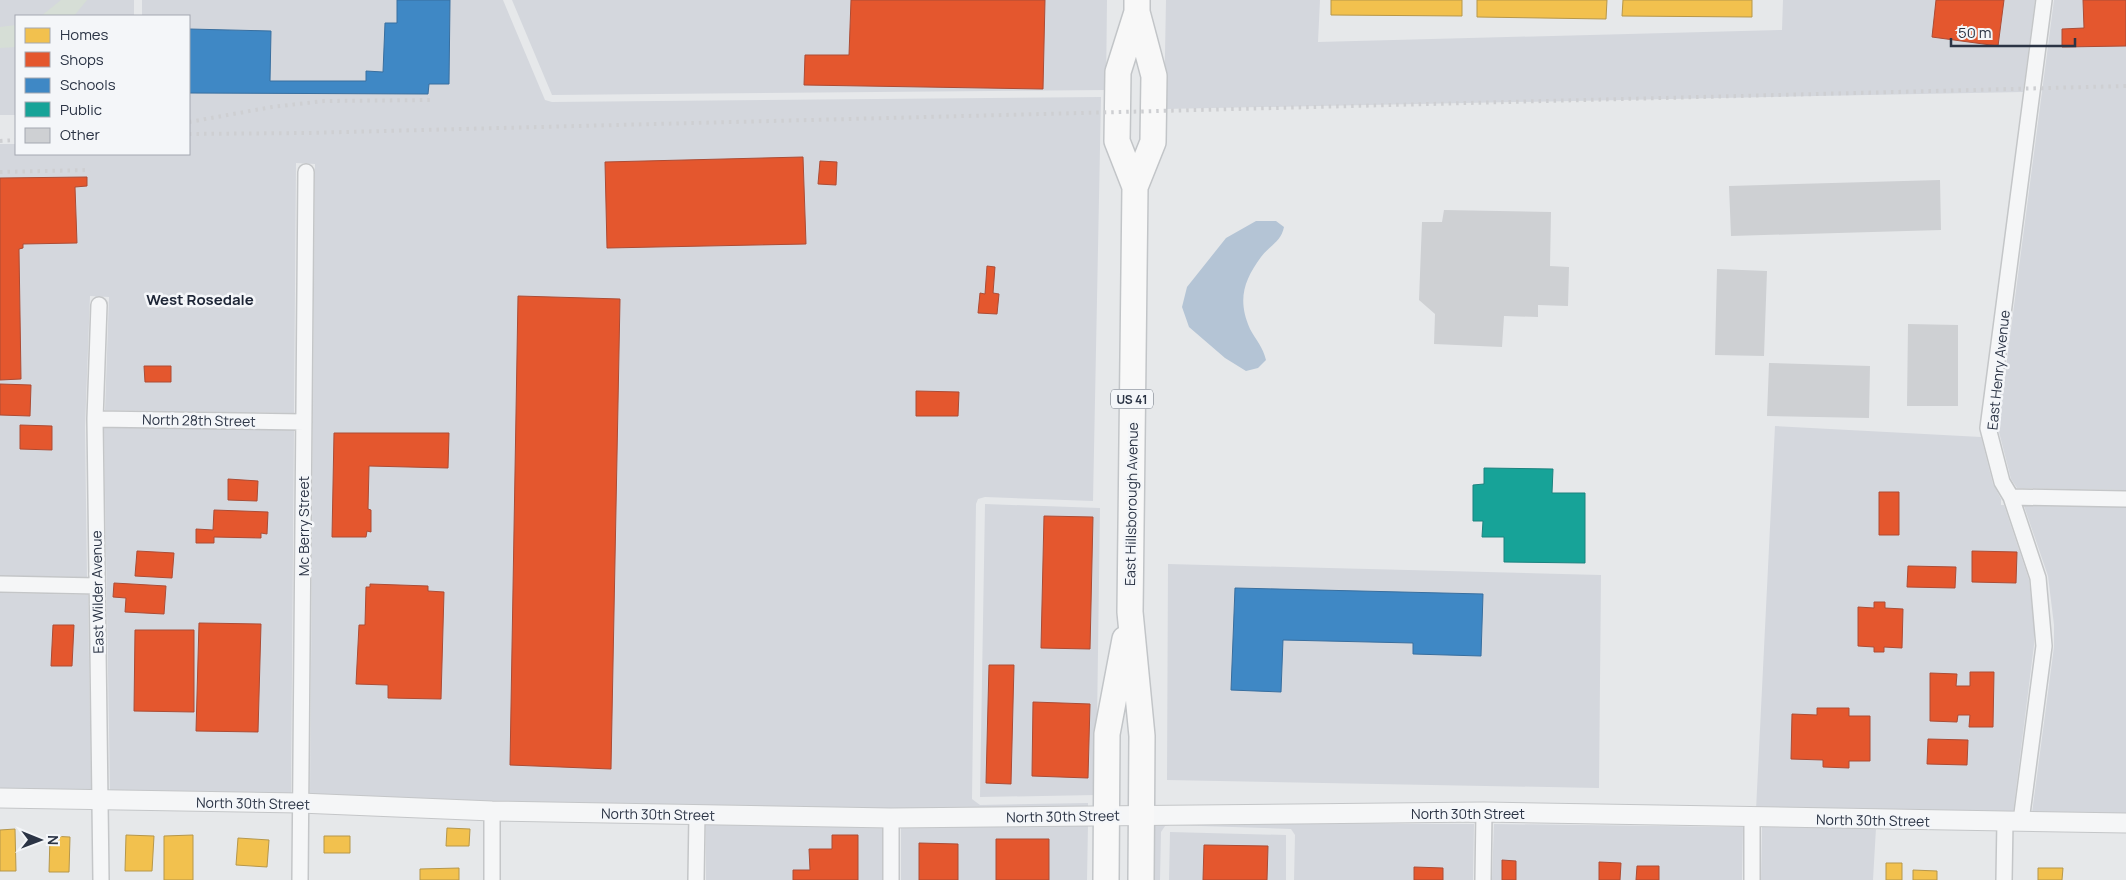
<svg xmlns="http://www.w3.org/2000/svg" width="2126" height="880" viewBox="0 0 2126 880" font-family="Manrope,sans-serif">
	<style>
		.built { fill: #d4d7dd }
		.green { fill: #d6ded6 }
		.water { fill: #b4c4d5 }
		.homes { fill: #f2c14e; stroke: #b6974b }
		.shops { fill: #e4572e; stroke: #ac4c35 }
		.schools { fill: #3f88c5; stroke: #396f9f }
		.public { fill: #17a398; stroke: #1d827f }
		.building { fill: #ced0d3 }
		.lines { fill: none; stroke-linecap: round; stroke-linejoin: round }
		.minor-casing { stroke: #c4c6c8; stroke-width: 18 }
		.tertiary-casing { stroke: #c4c6c8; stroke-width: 21 }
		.primary-casing { stroke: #c2c5c8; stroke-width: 28 }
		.minor { stroke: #f5f6f7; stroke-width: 15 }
		.tertiary { stroke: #f5f6f7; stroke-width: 19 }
		.primary { stroke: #f8f8f8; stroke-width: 25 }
		.rail { stroke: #cecfd2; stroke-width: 4; stroke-dasharray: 2.5 5; stroke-linecap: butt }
		.labels { text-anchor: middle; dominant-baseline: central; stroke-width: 5; stroke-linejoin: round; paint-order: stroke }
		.shield { fill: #f4f6f9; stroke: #676e7b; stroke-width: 1 }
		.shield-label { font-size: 12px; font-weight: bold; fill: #2b3445 }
		.street-label { font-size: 14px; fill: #2b3445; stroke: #f4f6f9 }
		.neighbourhood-label { font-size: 15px; font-weight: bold; fill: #1d2536; stroke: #f4f6f9 }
	</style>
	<rect width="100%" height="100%" fill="#e6e8ea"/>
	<!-- built -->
	<path class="built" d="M0,0H134V16H16V115H0Z
		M142,0H503L545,100L552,102L1101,97L1093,501L985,497L978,499L976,504L972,799L980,805L1088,803V807L892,809L492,802L310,795L315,164L296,163L294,413L105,410L109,297L90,296L85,427L87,577L0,576V144H16V154H189V16H142Z
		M512,0H1107L1106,90L552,95Z
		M1166,0H1320L1318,42L1782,30L1783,0H2035L2023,92L1164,109Z
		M2054,0H2126V490L2017,488L2011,479L1998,428Z
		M1775,426L1981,437L1993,484L2001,499V505H2004L2029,580L2034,626V645L2013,813L1756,810Z
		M104,427L294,430L291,794L110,792Z
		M985,504L1100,508L1096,795L980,797Z
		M2024,506L2126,507V815L2032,813L2054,647V625L2048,576Z
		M1168,564L1601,575L1599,788L1167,780Z
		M0,593L88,595L91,791L0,790Z
		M706,823L882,826V880H706Z
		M1153,823L1474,824L1473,880H1294L1295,835L1291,829L1170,825L1165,826L1161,832L1160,880H1152Z
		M1088,824L1087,880H901V826Z
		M1494,824L1743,827L1742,880H1492Z
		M1762,827L1876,828L1873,880H1761Z
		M1170,832L1286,835V880H1169Z"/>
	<!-- green -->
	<path class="green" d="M61,0H87L74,16H41Z
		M16,25V47L0,48V27Z"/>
	<!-- water -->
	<path class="water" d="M1256,221H1276L1284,227C1281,242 1270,245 1261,257C1244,280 1237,300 1250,329C1256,340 1263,347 1266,360L1258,368L1246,371L1225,358L1189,327L1182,307L1187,287L1226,238Z"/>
	<!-- homes -->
	<path class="homes" d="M1331,0H1462V16L1331,15Z
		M1477,0H1607L1606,19L1477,17Z
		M1623,0H1752V17L1622,16Z
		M447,828L470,829L469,846H446Z
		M15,829L16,871H0V830Z
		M126,835L154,836L152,871H125Z
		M193,835V880H164V836Z
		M50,836L70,837L69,872H49Z
		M324,836H350V853H324Z
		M238,838L269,840L267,867L236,865Z
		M1886,863H1902V880H1886Z
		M459,868V880H420V869Z
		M2038,868H2063L2062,880H2038Z
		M1913,870L1937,871V880H1913Z"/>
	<!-- shops -->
	<path class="shops" d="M851,0H1045L1043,89L804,85L805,55H849Z
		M1936,0H2004L1998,46L1932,37Z
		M2083,0H2126V46L2062,47V29L2084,28Z
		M803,157L806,244L607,248L605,162Z
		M820,161L837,162L836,185L818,184Z
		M87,177V186L75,187L77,243L23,244V248L19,249L21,379L0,380V178Z
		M987,266L995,267L993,293L999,294L997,314L978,313L980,293L985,294Z
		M518,296L620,299L611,769L510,765Z
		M144,366H171V382H145Z
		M0,384L31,385L30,416L0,415Z
		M916,391L959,392L958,416H916Z
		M20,425L52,426V450L20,449Z
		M334,433H449L448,468L369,466L368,509L371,510V532L367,531L366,537H332Z
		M228,479L258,481L257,501L228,500Z
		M1879,492H1899V535H1879Z
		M214,510L268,512L267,534L261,533V538L214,537V543H196V529L213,530Z
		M1044,516L1093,517L1090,649L1041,648Z
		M137,551L174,553L172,578L135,576Z
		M1972,551L2017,552L2016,583L1972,582Z
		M1908,566L1956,567L1955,588L1907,587Z
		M114,583L166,586L164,614L125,612L126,598L113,597Z
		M370,584L428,586V591L444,592L441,699L388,698V685L356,684L359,625H365L366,587H370Z
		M1874,602H1885V608L1903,609L1902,648L1884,647V652H1874V647L1858,646V607L1874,608Z
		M199,623L261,624L258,732L196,731Z
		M53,625H74L72,666H51Z
		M135,630H194V712L134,711Z
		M989,665H1014L1011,784L986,783Z
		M1970,672H1994L1993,727H1969L1970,715H1958L1957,722L1930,721V673L1957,674L1956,686H1970Z
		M1033,702L1090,704L1088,778L1032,776Z
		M1817,708H1849V716H1870V761H1849V768L1823,767V760L1791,759L1792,714L1817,715Z
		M1928,739L1968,740L1967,765L1927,764Z
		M832,835H858V880H793V870H810L809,849H832Z
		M996,839H1049V880H996Z
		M919,843L958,844V880H919Z
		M1204,845L1268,846L1267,880H1203Z
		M1502,860L1516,861V880H1502Z
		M1599,862L1621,863L1620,880H1599Z
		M1637,866H1659V880H1636Z
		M1414,867L1443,868V880H1414Z"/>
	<!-- schools -->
	<path class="schools" d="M397,0H450L449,84H429L428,94L189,93V29L271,31L270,81H366V71L383,72L385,23H397Z
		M1235,588L1483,594L1481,656L1413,654V643L1283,640L1281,692L1231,690Z"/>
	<!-- public -->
	<path class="public" d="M1484,468L1553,469L1552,493H1585V563L1504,562V537H1482L1483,521H1473V485L1484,484Z"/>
	<!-- building -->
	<path class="building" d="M1940,180L1941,230L1731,236L1729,186Z
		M1444,210L1551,212L1550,266L1569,267L1568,306L1538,305V317L1504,316L1502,347L1434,344L1435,314L1419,300L1422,222H1442Z
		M1717,269L1767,271L1764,356L1715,355Z
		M1908,324L1958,325V406H1907Z
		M1769,363L1870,366L1869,418L1767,416Z"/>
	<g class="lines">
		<defs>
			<path id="minor" d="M99,305L95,419L101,880
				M95,419L304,422
				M2011,497L2126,499
				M0,584L97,586
				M492,811V880
				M2021,821L2044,646L2038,578L2011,497L2002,482L1988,428L2044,0
				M300,880L306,172
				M696,880L697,814
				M891,880V818
				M1483,880L1484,812
				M1752,880V818
				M2004,880L2005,821"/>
			<path id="tertiary" d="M0,798L300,803L492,811L891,818L1484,812L2126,823"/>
			<path id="primary" d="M1137,0V12L1154,76L1153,142L1135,187L1130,612L1142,736L1141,880
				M1135,187L1117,141L1118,72L1137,12
				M1106,880L1107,734L1125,639"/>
		</defs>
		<!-- minor casing -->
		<use href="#minor" class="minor-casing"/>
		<!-- tertiary casing -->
		<use href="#tertiary" class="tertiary-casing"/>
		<!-- primary casing -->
		<use href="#primary" class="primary-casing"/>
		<!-- minor -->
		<use href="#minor" class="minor"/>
		<!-- tertiary -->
		<use href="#tertiary" class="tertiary"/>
		<!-- primary -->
		<use href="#primary" class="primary"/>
		<!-- rail -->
		<path class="rail" d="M189,122L272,107L324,101L433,100
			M189,134L307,133L2126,86
			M0,141L16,140
			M0,172L90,170"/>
	</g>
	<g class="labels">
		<!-- shield labels -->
		<rect class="shield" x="1111" y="389.5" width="42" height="19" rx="4"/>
		<g class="shield-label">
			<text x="1132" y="399">US 41</text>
		</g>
		<!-- street labels -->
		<g class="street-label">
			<text transform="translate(1998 370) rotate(-84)">East Henry Avenue</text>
			<text transform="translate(199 420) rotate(1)">North 28th Street</text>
			<text transform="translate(1131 504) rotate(-89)">East Hillsborough Avenue</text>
			<text transform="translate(303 526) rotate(-90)">Mc Berry Street</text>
			<text transform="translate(97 592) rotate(-91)">East Wilder Avenue</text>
			<text transform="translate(253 803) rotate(1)">North 30th Street</text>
			<text x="1468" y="813">North 30th Street</text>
			<text transform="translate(658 814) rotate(1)">North 30th Street</text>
			<text transform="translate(1063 816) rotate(-1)">North 30th Street</text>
			<text transform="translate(1873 820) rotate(1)">North 30th Street</text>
		</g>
		<!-- neighbourhood labels -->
		<g class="neighbourhood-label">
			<text x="200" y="299">West Rosedale</text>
		</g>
	</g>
	<!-- legend -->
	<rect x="15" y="15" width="175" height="140" fill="#f4f6f9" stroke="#a4a8b1"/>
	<rect x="25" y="28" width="25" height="15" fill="#f2c14e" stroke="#a4a8b1"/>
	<text x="60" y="40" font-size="15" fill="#2b3445">Homes</text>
	<rect x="25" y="52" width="25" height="15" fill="#e4572e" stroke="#a4a8b1"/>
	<text x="60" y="65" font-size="15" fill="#2b3445">Shops</text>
	<rect x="25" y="78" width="25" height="15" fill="#3f88c5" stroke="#a4a8b1"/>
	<text x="60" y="90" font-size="15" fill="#2b3445">Schools</text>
	<rect x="25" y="102" width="25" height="15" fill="#17a398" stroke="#a4a8b1"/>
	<text x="60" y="115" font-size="15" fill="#2b3445">Public</text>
	<rect x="25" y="128" width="25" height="15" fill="#ced0d3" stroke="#a4a8b1"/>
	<text x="60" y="140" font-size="15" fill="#2b3445">Other</text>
	<!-- north arrow -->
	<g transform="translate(40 840) rotate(91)" stroke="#f4f6f9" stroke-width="4" paint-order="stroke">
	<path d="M0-4L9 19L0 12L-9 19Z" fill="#2b3445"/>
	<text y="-8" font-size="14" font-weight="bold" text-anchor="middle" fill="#2b3445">N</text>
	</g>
	<!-- scale -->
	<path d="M1951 38v8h124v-8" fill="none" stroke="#2b3445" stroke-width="2.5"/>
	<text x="1958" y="38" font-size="15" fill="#2b3445" stroke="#f4f6f9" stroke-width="4" paint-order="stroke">50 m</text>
</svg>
